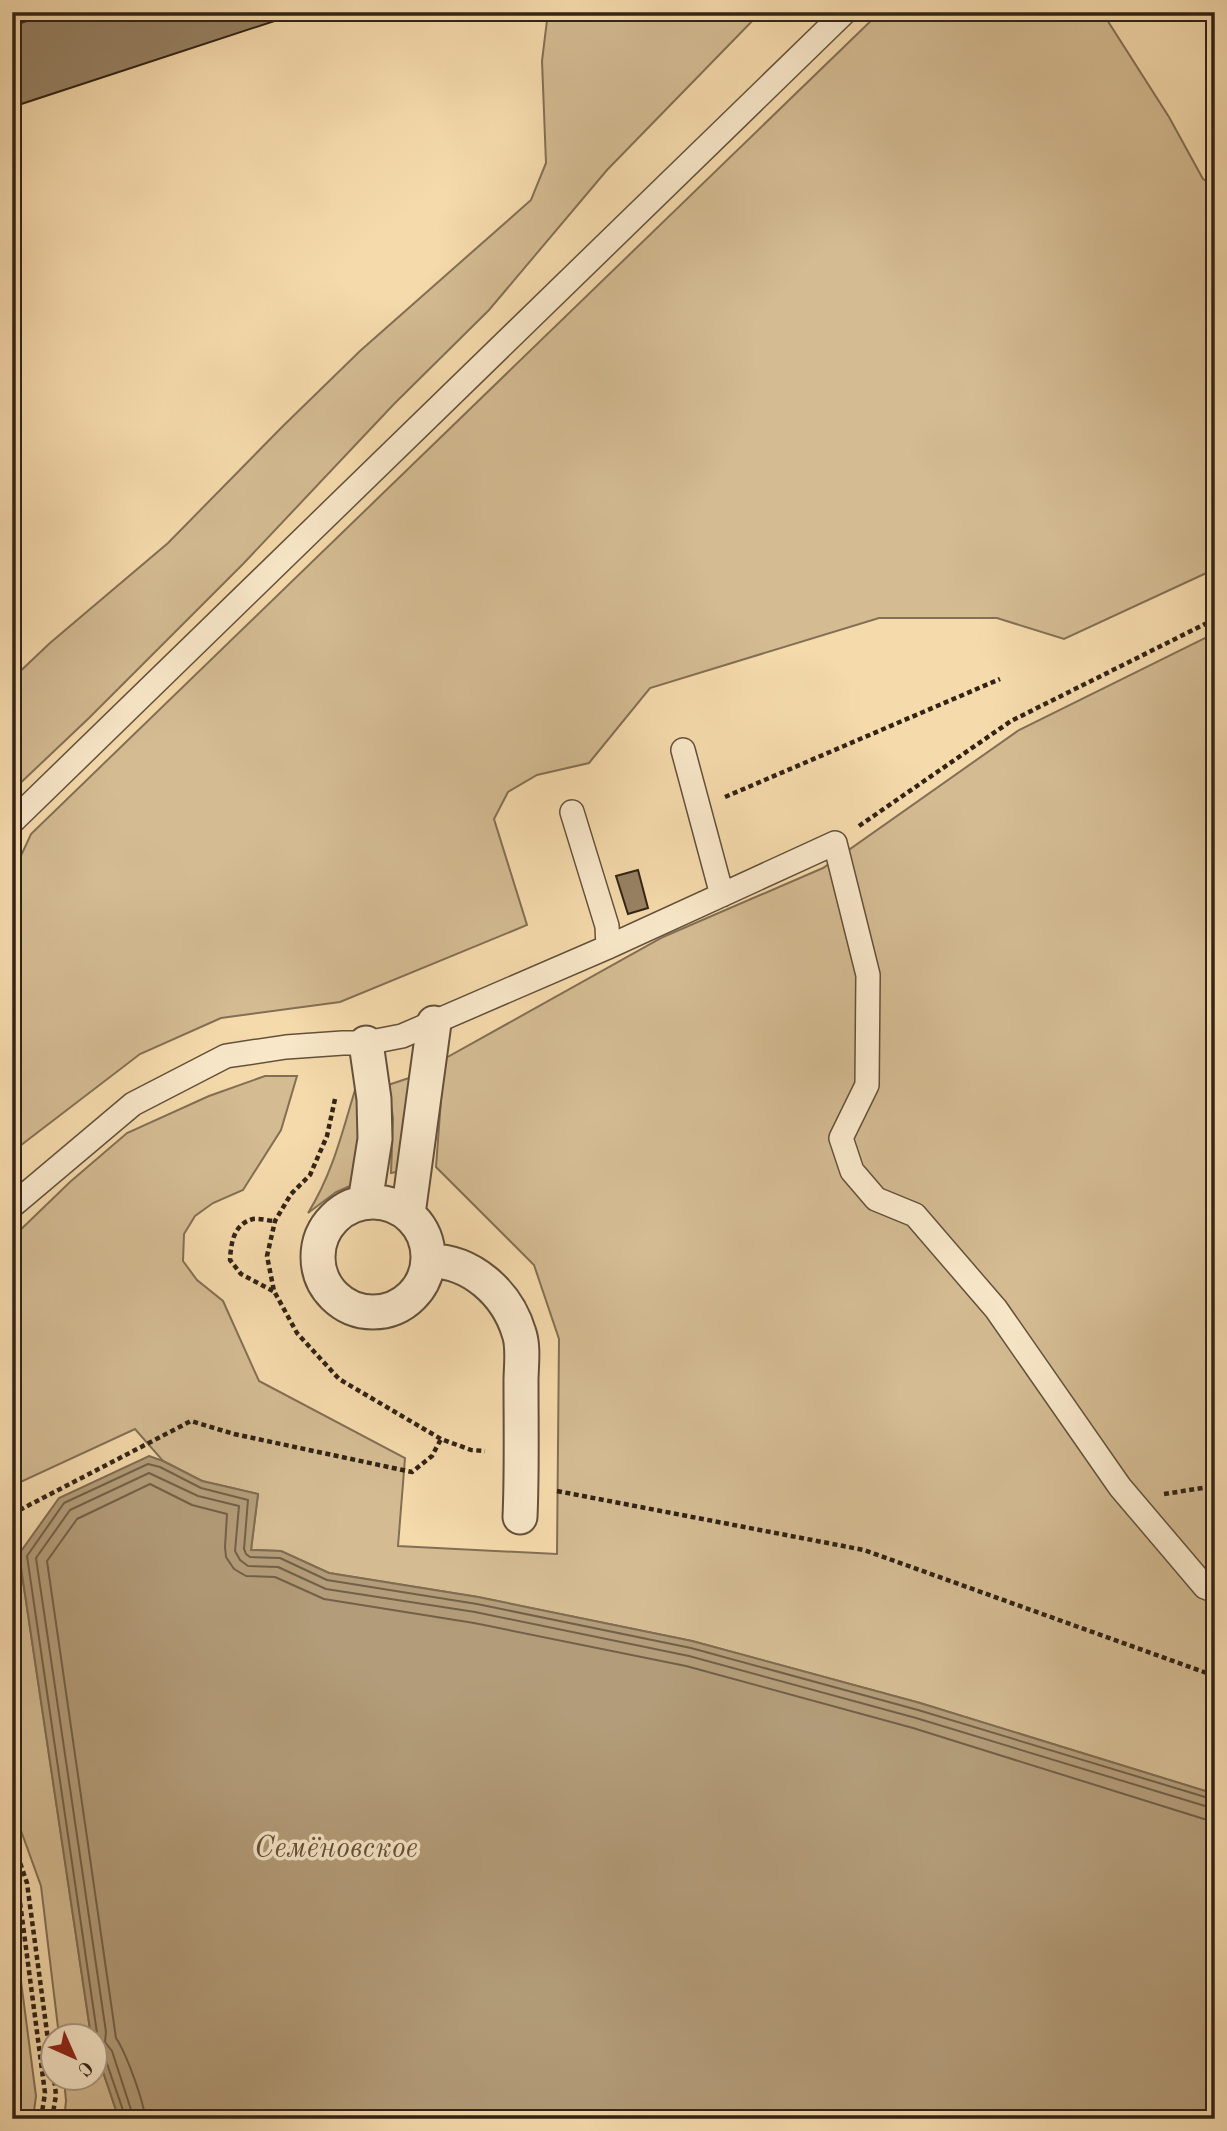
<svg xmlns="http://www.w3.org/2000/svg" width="1227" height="2131" viewBox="0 0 1227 2131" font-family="'Old Standard TT',serif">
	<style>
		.green { fill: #d4bb92; stroke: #836f54; stroke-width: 2 }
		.water { fill: #b39c79; stroke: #7f6c51; stroke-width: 2 }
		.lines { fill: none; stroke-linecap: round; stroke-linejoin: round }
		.shore { stroke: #726047; stroke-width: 2 }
		.building { fill: #978264; stroke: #322315; stroke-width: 2 }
		.service-casing { stroke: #63513b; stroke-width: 26 }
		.pedestrian-casing { stroke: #63513b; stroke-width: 37 }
		.path { stroke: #322315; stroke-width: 4.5; stroke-dasharray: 5 3.5; stroke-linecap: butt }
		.service { stroke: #f8e7c9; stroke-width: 23 }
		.pedestrian { stroke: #f8e7c9; stroke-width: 33 }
		.labels { text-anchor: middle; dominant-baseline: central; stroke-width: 7; stroke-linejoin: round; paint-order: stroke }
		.water-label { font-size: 30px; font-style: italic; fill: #5f4d38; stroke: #f8e7c9 }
	</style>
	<rect width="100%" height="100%" fill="#f5daac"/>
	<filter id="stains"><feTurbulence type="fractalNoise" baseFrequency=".00286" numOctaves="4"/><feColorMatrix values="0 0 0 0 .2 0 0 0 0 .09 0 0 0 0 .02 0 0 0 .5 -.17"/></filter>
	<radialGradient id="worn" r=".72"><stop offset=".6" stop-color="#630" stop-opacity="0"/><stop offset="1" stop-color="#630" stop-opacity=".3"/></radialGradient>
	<!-- green -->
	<path class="green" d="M548,12H761L607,170L489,310L394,404L243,564L89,718L12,791V679L50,643L168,543L282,427L360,351L531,200L546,163L542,61Z
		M880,12H1102L1169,117L1203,179L1215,186V569L1064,639L997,618H879L650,688L589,763L537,775L508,792L494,819L527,925L340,1002L221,1018L140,1054L12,1152V875L31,834Z
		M1215,633V1794L920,1703L692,1641L478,1597L329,1573L281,1551L251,1550L258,1494L202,1481L163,1461L135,1429L12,1486V1238L70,1182L127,1133L209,1096L265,1076H297L281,1130L243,1190L213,1203L195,1216L184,1234L183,1261L197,1280L223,1301L259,1381L405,1458L398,1546L557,1554L559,1339L534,1265L436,1167L444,1059L663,937L823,868L1019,730Z
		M418,1075L402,1171L391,1173L393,1118L388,1085Z
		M355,1090L361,1123L356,1172L350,1186L336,1192L308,1213C332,1175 342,1133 355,1090Z
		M12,1554H19L91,2036H59L41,1886L15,1814L12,1782Z
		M12,1912L36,2096L33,2119H12Z
		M95,2048L119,2119H64L66,2101L64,2079L94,2078Z"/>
	<!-- water -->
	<path class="water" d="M149,1456L163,1461L202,1481L258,1494L251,1550L281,1551L329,1573L478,1597L692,1641L920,1703L1215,1794V2119H119L95,2048L94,2036H91L19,1554L59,1498Z"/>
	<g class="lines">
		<!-- shore -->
		<path class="shore" d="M94,2041L97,2033L27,1556L64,1503L148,1464L160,1467L201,1488L248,1500L244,1549L246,1554L250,1557L280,1558L327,1580L477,1604L691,1648L918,1710L1215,1800
			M94,2049L101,2050L104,2055L126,2119
			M134,2119L112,2051L105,2042L106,2032L36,1558L70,1510L149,1473L198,1496L239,1506L235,1551L240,1560L248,1566L278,1567L326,1589L475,1612L689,1656L916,1718L1215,1809
			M145,2119C144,2101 126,2053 116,2038L47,1561L77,1519L150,1484L192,1505L227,1514L225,1547L226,1557L234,1569L246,1576L275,1577L324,1599L474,1623L686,1666L913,1728L1204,1819L1215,1820"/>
	</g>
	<!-- building -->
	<path class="building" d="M53,12H302L12,107V26Z
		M638,870L648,908L628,914L616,876Z"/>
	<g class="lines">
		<defs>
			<path id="service" d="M683,750L722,895
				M572,812L607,926L608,947
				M12,822L845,12
				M12,1206L133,1104L226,1056L286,1047L343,1043H366L402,1036L608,947L835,843L868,975L867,1085L841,1138L852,1171L876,1199L915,1215L996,1309L1120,1487L1205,1587L1215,1591"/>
			<path id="pedestrian" d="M318 1257a55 55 0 1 1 110 0a55 55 0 1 1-110 0Z
				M365,1202L375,1139L374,1099L366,1043
				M408,1214L434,1023
				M428,1261C471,1260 507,1293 519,1333C524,1347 521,1367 521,1381C521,1427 522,1472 520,1517"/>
		</defs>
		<!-- service casing -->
		<use href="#service" class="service-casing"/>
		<!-- pedestrian casing -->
		<use href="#pedestrian" class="pedestrian-casing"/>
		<!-- path -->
		<path class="path" d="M725,797L1000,679
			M859,826L1011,721L1215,619
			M335,1099L327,1136L310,1175L291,1194L275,1221L267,1256L274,1291L297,1333L339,1379L441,1439L471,1450L485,1451
			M273,1291L241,1274L230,1260C231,1244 233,1224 253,1219C259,1218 269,1221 275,1221
			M557,1491L864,1550L1215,1676
			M1164,1494L1215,1486
			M12,1514L191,1421L234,1434L412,1472L432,1456L441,1439
			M12,1839L27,1883L52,2070
			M12,1870L18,1887L45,2093L41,2119
			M52,2119L56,2095L54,2078"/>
		<!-- service -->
		<use href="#service" class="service"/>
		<!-- pedestrian -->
		<use href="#pedestrian" class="pedestrian"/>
	</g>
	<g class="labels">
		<!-- water labels -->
		<g class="water-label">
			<text x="336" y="1849">Семёновское</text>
		</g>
	</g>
	<!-- margin -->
	<rect width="1227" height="2131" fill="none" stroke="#f5daac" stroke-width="42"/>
	<rect x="14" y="14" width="1199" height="2103" fill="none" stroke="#322315" stroke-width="3.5"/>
	<rect x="21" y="21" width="1185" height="2089" fill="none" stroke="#322315" stroke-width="2"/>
	<!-- north arrow -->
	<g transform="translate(74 2057) rotate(135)"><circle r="33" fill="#f8e7c9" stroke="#a99981" stroke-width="2"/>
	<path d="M0-5L12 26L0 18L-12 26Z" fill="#8f2418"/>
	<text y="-10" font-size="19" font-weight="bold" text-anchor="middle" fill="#322315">С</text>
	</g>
	<rect width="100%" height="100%" filter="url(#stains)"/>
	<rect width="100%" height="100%" fill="url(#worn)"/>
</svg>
